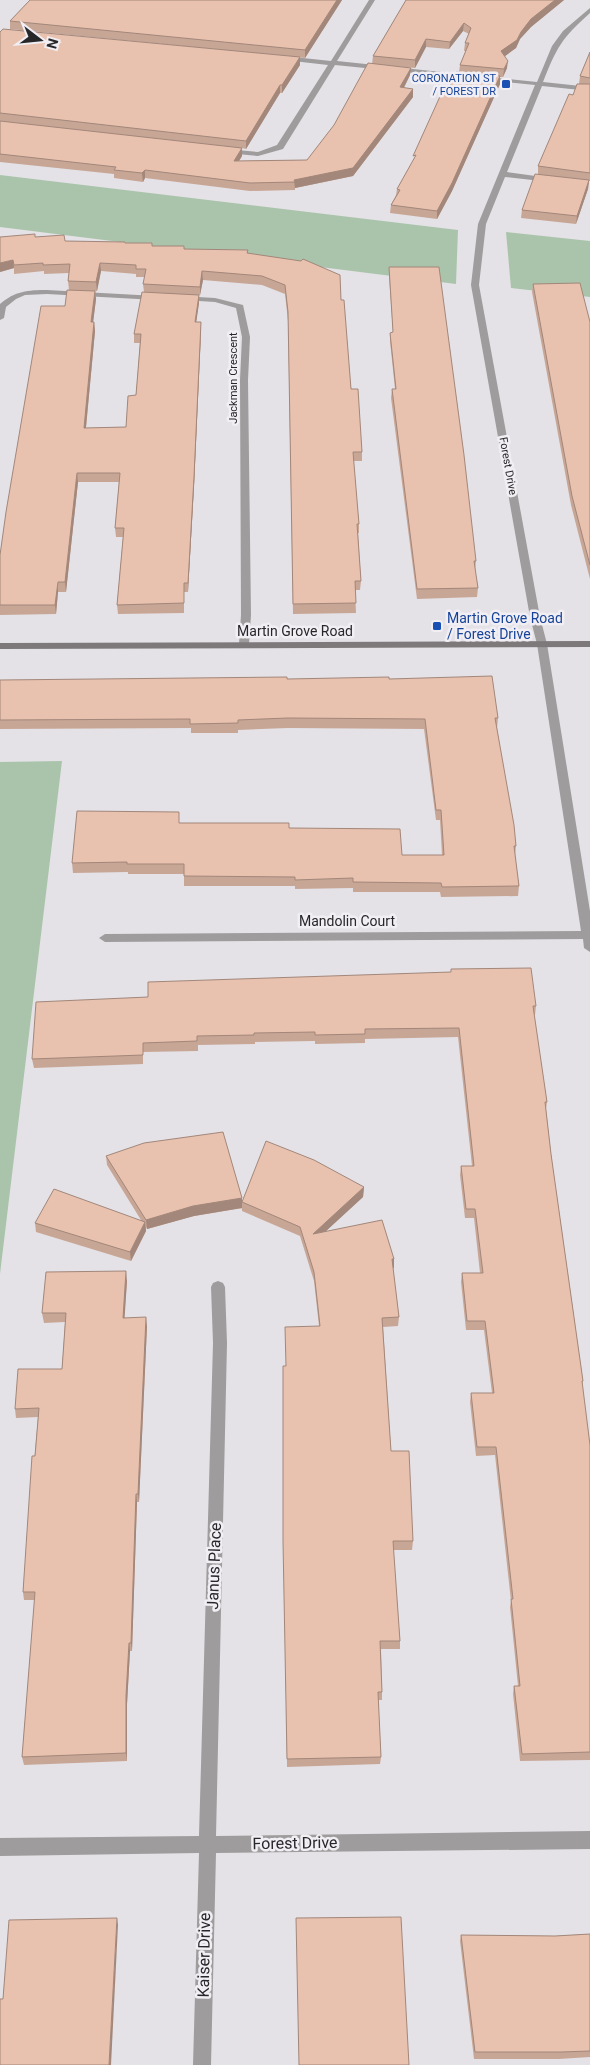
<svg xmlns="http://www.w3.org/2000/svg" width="590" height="2065" viewBox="0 0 590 2065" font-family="Roboto,sans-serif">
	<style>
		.green { fill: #aac4ab }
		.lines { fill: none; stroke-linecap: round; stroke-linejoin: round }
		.street { fill: #9e9c9c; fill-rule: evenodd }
		.secondary { fill: #7d797a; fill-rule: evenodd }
		.wall { fill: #c8a696; fill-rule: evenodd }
		.shaded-wall { fill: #a2877a }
		.building { fill: #e8c1af; stroke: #a2877a }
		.transit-dot { fill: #1a4fb4; stroke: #f1eff4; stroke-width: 2 }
		.labels { text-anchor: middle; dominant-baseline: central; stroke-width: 5; stroke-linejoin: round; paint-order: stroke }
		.far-transit-label { font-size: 11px; fill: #164399; stroke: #f1eff4; text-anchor: end }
		.far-street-label { font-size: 11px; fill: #272628; stroke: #f1eff4 }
		.transit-label { font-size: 14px; fill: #164399; stroke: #f1eff4; text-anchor: start }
		.street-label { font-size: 14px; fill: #272628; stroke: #f1eff4 }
		.near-street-label { font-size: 16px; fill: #272628; stroke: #f1eff4 }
	</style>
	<rect width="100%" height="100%" fill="#e4e2e7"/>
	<!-- green -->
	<path class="green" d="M0,175L458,230L456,284L0,227Z
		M506,232L590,241V297L511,288Z
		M62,761L0,1274V762Z"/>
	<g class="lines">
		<!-- street -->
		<path class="street" d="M369,0H375L337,61L537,82L552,46L563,31L590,8V13C561,39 557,47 543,82L590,87V91L542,86L507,172L550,178L554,180L550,182L505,177L486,224L479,285L540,617L547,644L590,911V952L584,948L583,939L105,942L99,938L105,934L581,931L537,644L530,617L471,285L478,224L535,85L335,65L283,149L258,156L226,153L222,151L226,149L258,152L277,145L328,65L284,60L281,58L284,56L331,61Z
			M47,290L156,296L160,298L156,300L47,294L25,295L16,299L6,307L4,318L0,320V304C15,291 28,290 47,290Z
			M180,296L215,298L243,305L250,337L248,380L251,615L249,644L244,647L239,644L241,615L240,380L242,337L236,308L215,302L183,300H180Z
			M218,1281L223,1283L225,1287L227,1343L216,1836L590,1831V1849L216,1853L211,2065H193L199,1853L0,1856V1838L199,1836L213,1343L211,1287L213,1283Z"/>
		<!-- secondary -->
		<path class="secondary" d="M590,641V647L0,649V643Z"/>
	</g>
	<!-- wall -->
	<path class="wall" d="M30,0H342L305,58L10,29V21Z
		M406,0H564L531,27L520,39L516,48L505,56L507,68L503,77H500V84L452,191L437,219L390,213L391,205L396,195L397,189L413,161L447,93L459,72L460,65L466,51H464L465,43L469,34L463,31L449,49L426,47L415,68L372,64L373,56Z
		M0,32L300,65L282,93H280L246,149L242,148V156L239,161L307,160L410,75L404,88L413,97L353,176L295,188V190L250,191L145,178L143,182L114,178V174L0,162Z
		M590,52V181H589L588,189L576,224L521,218L522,210L538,174V166L573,95L579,84L580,76Z
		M35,237L65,241L125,243L184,249L248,253L341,300L351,389L362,452V461H353L359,524V533H358L361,581L360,590H355L356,613L293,614L288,321L285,294L262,285L203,280L200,295H199V303L196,322H201V331L194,486L188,592H184V613L118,614L117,605L123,537H116L115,528L119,482H78L66,592H58L56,614L0,615V555L69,290L68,281L69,273L44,274V271L14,274V268L0,272ZM101,271L136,274V277H145L143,284L144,292L134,334V343H140L136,395L126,427L86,428L95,331L94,322H93L96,299L95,291H97Z
		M389,267L476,561L475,570L478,588L477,597L417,599L391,398L392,389H395L390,341V333H393L389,276Z
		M533,284L590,322V579L571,505L532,292Z
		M389,679L498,718L497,728L516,846L515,855L519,886L518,896L441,897L440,892H353V888L295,889V886H184V874H128V872L73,873L72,863L180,823L289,828L402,855H442L440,820H436L424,729L288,728L238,730V733H191V728L0,729V680Z
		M451,969L536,1006L535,1015H534L547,1102L546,1109L551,1154L583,1381L582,1387L590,1445V1760L520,1761L513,1694L514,1686H518L510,1607L511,1601L495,1455L476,1456L470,1402L471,1393H492L484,1330H466L461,1282L462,1273H480L474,1218H465L460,1175L461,1166H472L458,1037L365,1039V1043L315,1044V1041L255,1042V1044L198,1045V1051L143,1052V1064L34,1068L32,1059L148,997L451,972Z
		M106,1156L242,1198V1208L194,1216L147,1229L146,1227V1231L131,1261L36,1232L35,1223L141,1220L107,1165Z
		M364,1187L363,1197L326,1231L394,1268H393L399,1317L398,1326L383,1327L391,1451L413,1541L412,1550H393L400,1641V1649H381L382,1692V1700H378L381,1757L380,1764L287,1767L284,1550L319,1326L314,1281L300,1236L242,1211V1202Z
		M127,1281L124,1318L147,1326L139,1502H137L132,1651H130L127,1704V1761L24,1765L22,1757L35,1600H24L23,1592L38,1417L16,1418L15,1409L62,1369L65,1322L44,1323L42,1313Z
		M590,1934V2057L559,2059H474L460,1941L461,1935L555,1936Z"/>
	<!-- shaded-wall -->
	<path class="shaded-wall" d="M337,0H342L305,58V50Z
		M555,0H564L531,27L520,39L516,48L501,59V51L531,19Z
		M464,23L463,31L449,49L450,42Z
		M426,39V47L415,68V60Z
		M300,57V65L282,93V85Z
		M508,61L507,68L503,77L504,69Z
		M411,68L410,75L400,95V87Z
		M500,76V84L452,191L437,219V211Z
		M280,85V93L246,149V141Z
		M413,89V97L353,176L295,188L294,180Z
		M242,148V156L234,169V161Z
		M145,170V178L143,182L142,173Z
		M589,180L588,189L576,224L577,216Z
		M13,260L14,268L0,272V263Z
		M100,263L101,271L97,291L96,282Z
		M202,271L203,280L200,295V287Z
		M95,291L96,299L92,331L91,322Z
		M199,295V303L195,331V322Z
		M94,322L95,331L85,437L84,428Z
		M201,322V331L194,486L188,592V583Z
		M77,473L78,482L66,592L65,582Z
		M58,582V592L56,614L55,605Z
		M364,1187L363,1197L313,1243V1234Z
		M242,1198V1208L194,1216L147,1229L146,1220L193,1206Z
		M145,1222L146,1231L131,1261L130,1252Z
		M392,1259H394V1268H391Z
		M126,1271L127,1281L124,1327L123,1318Z
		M146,1317L147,1326L139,1502L138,1494Z
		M136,1494L137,1502L132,1651L131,1643Z
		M129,1643L130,1651L127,1704V1761L126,1753V1696Z
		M117,1918L118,1925L111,2065H109Z"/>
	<!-- building -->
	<path class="building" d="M30,0H337L305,50L10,21Z
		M406,0H555L531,19L521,32L517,40L501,51L508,61L504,69L460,65L469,43H465L471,28L464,23L450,42L426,39L415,60L373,56Z
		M3,29L300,57L282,85H280L246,141L0,113V32Z
		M590,52V78L580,76Z
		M368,63L411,68L400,87L413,89L353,168L294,180L295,182L250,183L145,170L142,173L114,170L116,167L0,154V121L242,148L234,161L307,160L334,125Z
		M456,72L500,76L452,183L437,211L391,205L400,190L397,189L416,155L413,156L442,92L447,93Z
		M577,84H590V173L538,166L569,94L573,95Z
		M535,174L589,180L577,216L522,210Z
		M35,234V237L64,235L65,241L125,242V243H152V246H184V249L248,250L247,253L301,261L303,259L340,275L341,300H344L351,389H358L362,452H353L359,524H357L361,581H355L356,603L293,604L288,312L285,285L262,276L202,271L200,287L143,284L146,269H136V265L100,263L96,282L68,281L70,264L43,265V263L14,265L13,260L0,263V237Z
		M389,267H439L464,455L476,561H474L478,588L417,589L392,389H396L390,333L393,332Z
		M580,283L590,322V565L572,496L533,284Z
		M67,290L95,291L91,322H94L84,428L126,427L128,396L136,395L141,334H134L142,292L199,295L195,322H201L194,477L188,583H184V603L117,605L124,528H115L120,473H77L65,582H58L55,605H0V555L6,512L41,306H65Z
		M492,676L498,718H495L514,825L516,846H514L519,886L442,887L441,883L353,882V878L295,880V877L184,876V864H127V862L72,863L77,811L179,812V823H289V828L400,829L402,855H444L441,810H436L425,719L288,718L238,720V723L190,724V719L0,720V680L287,677V679L389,677V679Z
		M531,968L536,1006H533L547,1102H545L551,1154L583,1381H582L590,1445V1752L522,1754L514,1686H520L511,1599H513L496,1447H477L471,1393H494L485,1321H467L462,1273H483L475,1209H466L461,1166H474L459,1028L365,1029V1034L315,1035V1032L254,1033V1035L197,1036V1041L143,1043V1055L32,1059L36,1002L148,997V982L451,972V969Z
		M223,1132L242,1198L193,1206L146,1220L106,1156L144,1143Z
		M266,1141L314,1160L364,1187L313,1234L382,1220L394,1259H392L399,1317L382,1318L391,1451H409L413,1541H393L400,1641H380L382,1692H378L381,1757L287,1759L283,1541V1366H286L285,1327L320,1326L314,1272L300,1227L242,1202Z
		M54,1189L145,1222L130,1252L35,1223Z
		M126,1271L123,1318L146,1317L138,1494H136L131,1643H129L126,1696V1753L22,1757L35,1592H23L32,1456H35L39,1408L15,1409L18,1369H62L66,1313H42L46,1272Z
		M401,1917L409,2065H299L296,1918Z
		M117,1918L109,2065H0V1999H3L9,1920Z
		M590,1934V2051L561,2052H475L461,1935L555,1936Z"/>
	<!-- markers -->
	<g class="transit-dot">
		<rect x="501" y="79" width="10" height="10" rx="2.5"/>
		<rect x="432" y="621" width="10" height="10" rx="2.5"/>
	</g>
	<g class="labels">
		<!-- far-transit labels -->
		<g class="far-transit-label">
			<text x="496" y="78">CORONATION ST<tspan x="496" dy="13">/ FOREST DR</tspan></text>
		</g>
		<!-- far-street labels -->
		<g class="far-street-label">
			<text transform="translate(233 378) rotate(-90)">Jackman Crescent</text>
			<text transform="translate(508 466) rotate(80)">Forest Drive</text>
		</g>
		<!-- transit labels -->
		<g class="transit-label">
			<text x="447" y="618">Martin Grove Road<tspan x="447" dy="16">/ Forest Drive</tspan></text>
		</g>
		<!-- street labels -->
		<g class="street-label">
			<text x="295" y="631">Martin Grove Road</text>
			<text x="347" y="921">Mandolin Court</text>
		</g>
		<!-- near-street labels -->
		<g class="near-street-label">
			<text transform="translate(214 1566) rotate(-88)">Janus Place</text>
			<text transform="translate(295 1843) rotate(-1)">Forest Drive</text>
			<text transform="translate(204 1955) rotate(-89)">Kaiser Drive</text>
		</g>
	</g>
	<!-- north arrow -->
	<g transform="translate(40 40) rotate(106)" stroke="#f1eff4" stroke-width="4" paint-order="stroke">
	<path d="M0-4L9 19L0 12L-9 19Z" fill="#272628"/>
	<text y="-8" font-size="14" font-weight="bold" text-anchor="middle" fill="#272628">N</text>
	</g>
</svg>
